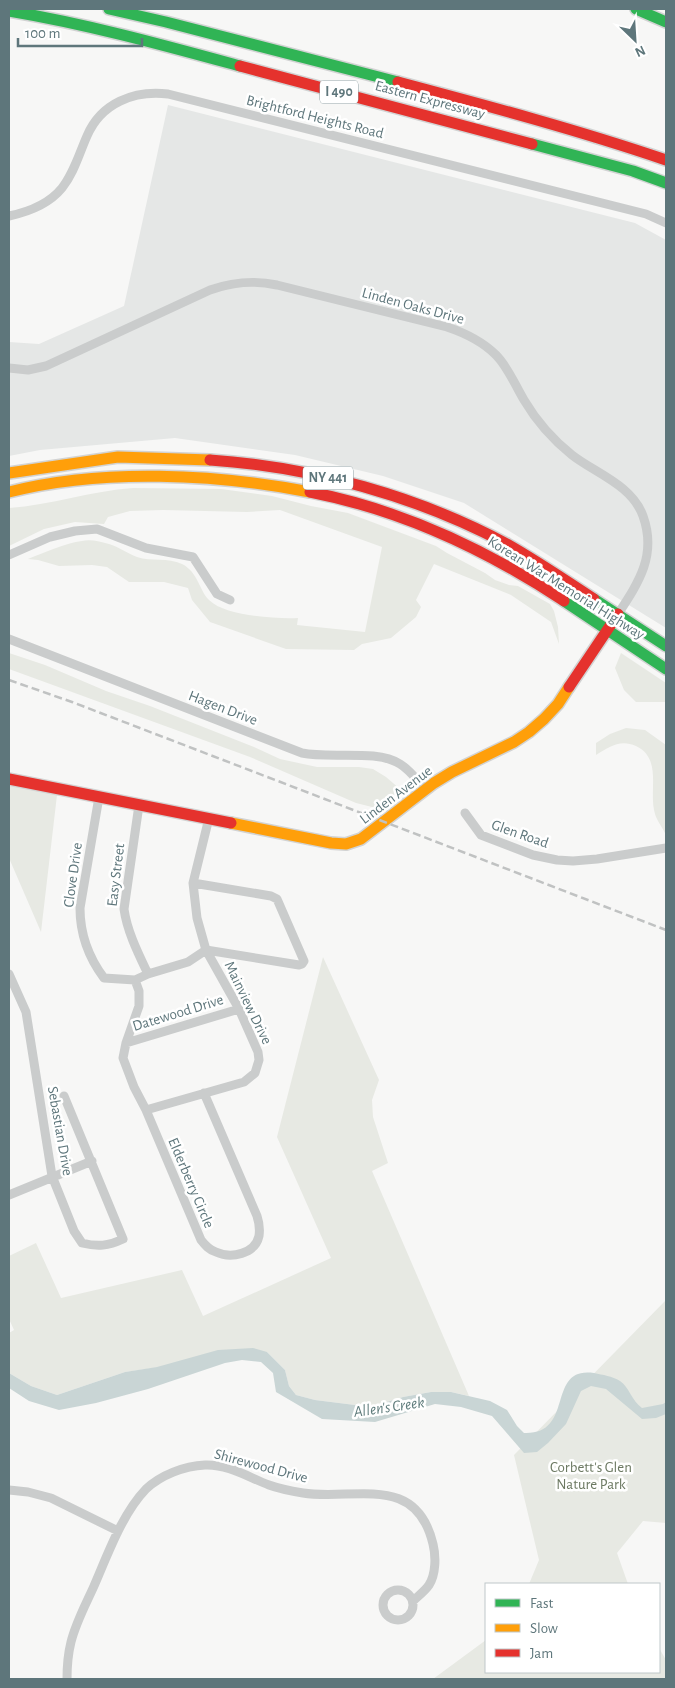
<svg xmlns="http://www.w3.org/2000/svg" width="675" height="1688" viewBox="0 0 675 1688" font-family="'Alegreya Sans',sans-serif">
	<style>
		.built { fill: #e5e7e6 }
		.green { fill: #e7e9e3 }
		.water { fill: #c9d5d5 }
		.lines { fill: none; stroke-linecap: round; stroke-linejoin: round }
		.fast-casing { stroke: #d2d3d3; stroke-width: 14 }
		.slow-casing { stroke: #d2d3d3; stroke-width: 14 }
		.jam-casing { stroke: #d2d3d3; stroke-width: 14 }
		.street { stroke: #cacccc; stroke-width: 9 }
		.fast { stroke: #30b455; stroke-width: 11 }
		.slow { stroke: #ff9f0a; stroke-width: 11 }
		.jam { stroke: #e5322d; stroke-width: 11 }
		.rail { stroke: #c0c2c2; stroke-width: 2.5; stroke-dasharray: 8 4; stroke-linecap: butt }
		.labels { text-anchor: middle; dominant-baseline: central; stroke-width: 5; stroke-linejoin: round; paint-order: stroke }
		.shield { fill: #fff; stroke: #8e9fa3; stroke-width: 1 }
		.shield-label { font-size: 14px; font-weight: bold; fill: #5e767b }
		.street-label { font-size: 15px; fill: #5e767b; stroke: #fff }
		.park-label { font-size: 15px; fill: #6c7962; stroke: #fff }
		.water-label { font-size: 16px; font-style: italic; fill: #5e7b7b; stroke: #fff }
	</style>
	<rect width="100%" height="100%" fill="#f7f7f6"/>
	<!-- built -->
	<path class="built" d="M168,105L635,223L666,240V628L464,503L383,476L295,455L175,438L40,450L9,456V342L39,344L124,306Z"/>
	<!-- green -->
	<path class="green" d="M133,488L221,489L272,496L311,506L348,513L436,546L447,553L485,573L495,580L509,585L518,586L550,604L554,611L558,627L559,644L551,622L511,595L434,564L416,600L421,607L416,617L391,638L362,644L354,650L286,649L210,622L192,600L188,588L164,582H129L107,567L92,565L59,566L38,560L28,559C43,553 66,543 82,541C91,539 101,542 109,544C119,547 127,553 137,557C151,562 168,557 182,564C198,572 199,590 209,600C225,616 275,619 298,618L297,625L365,632L382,547L280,510L247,512L163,510L130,511L108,517L104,524L75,522L44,529L9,546V508C51,505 91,491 133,488Z
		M9,653L45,665L106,691L150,706L254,747L280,759L317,767H359L373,769L386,777L400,789L380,809L356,803L250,757L9,669Z
		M621,653L666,683V702H636L624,690L615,668Z
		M626,728L645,730L666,745V835C663,828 657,821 655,814C648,791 663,759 636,746C620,739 609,747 596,755V743L610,734Z
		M9,785L57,795L41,932L9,858Z
		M323,957L379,1080L372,1100L373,1117L388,1163L372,1171L469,1396L451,1392H431L403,1397L377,1405H355L315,1400L296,1395L289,1386L285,1370L267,1352L125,1372L57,1395L31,1386L9,1373V1333L14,1330L9,1319V1256L36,1243L61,1298L182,1270L203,1316L331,1258L277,1137Z
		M666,1300V1523L643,1521L617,1553L628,1584H529L539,1560L514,1455Z
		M486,1640V1672H659V1648L666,1660V1679H433Z"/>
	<!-- water -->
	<path class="water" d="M253,1348L267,1352L285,1370L289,1386L296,1395L315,1400L355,1405H377L403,1397L431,1392H451L490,1401L507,1410L517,1426L524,1433C576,1435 545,1366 594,1373C603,1375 612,1376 620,1381C629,1387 632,1401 642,1408L663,1404L666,1402V1414L656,1418L642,1419L606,1389L591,1386L581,1391L566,1424L548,1443L537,1452L524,1453L492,1416L461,1407L435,1404L375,1422L322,1419L276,1392L273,1373L261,1362L242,1360L225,1363L148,1389L96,1403L59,1410L29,1401L9,1388V1373L31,1386L57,1395L125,1372L157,1367L218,1350Z"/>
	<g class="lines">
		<defs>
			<path id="fast" d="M109,9L166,22L398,82
				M636,9L666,22
				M9,11C87,24 163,45 240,66
				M532,144L633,171L666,183
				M594,599L666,646
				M564,601L666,669"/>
			<path id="slow" d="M9,473L118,457L210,460
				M9,492C102,468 216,474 310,492
				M231,823L331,843L346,844L361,839L434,783L452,772L514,742L529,732L544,719L558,704L569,687"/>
			<path id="jam" d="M240,66L532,144
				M398,82C488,106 578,130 666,160
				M210,460C313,467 417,496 507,544C537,561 565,580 594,599
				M310,492C402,510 487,550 564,601
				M569,687L618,614
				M9,779L231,823"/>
		</defs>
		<!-- fast casing -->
		<use href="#fast" class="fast-casing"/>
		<!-- slow casing -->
		<use href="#slow" class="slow-casing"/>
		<!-- jam casing -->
		<use href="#jam" class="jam-casing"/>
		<!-- street -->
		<path class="street" d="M9,216C28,212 49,204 62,188C74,173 79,154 87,136C101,103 134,90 168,94L646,214L666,223
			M9,368L28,370L46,366L210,290C233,282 253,280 277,285L447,327C465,333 482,341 496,355C508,367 515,385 524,400C537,422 552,439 572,455C595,473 632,485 643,516C657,555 639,582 618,614
			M9,555L50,537L75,531L97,529L146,548L193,557L217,594L230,600
			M9,639L302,753C331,759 376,749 400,764C410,770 417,780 425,789
			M99,797L80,908C80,933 89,958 104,978L135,980L148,974L188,962L206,950
			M139,805L124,909C127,931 138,953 148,974
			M465,813L481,835L533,855L557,860L573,861L597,859L666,848
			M193,883L271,896L277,899L304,961L302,964L299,965L206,950
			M9,974L26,1012L52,1176L74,1231L82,1243C98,1247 108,1246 123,1239L64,1096
			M135,980L139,991V1006L126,1043L123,1058L134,1087L146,1110L201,1240C205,1245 209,1250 216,1252C231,1259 255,1254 259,1236C260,1229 259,1222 257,1216L204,1093
			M126,1043L239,1009
			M146,1110L244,1082L255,1073L259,1060L258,1052L239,1009L206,950L197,918L193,883L209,818
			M9,1195L92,1161
			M9,1490L28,1492L51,1498L118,1531
			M383 1605a15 15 0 1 1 30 0a15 15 0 1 1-30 0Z
			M67,1679C67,1666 68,1654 71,1642C76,1622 86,1604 94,1586C108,1554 122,1514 146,1489C161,1475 184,1466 205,1465C228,1464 248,1477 269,1485C280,1489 291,1491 303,1493C353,1501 416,1472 433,1544C436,1556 436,1574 429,1585C425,1591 418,1596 413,1601"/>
		<!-- fast -->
		<use href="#fast" class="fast"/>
		<!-- slow -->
		<use href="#slow" class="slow"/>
		<!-- jam -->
		<use href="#jam" class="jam"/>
		<!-- rail -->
		<path class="rail" d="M9,680L72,702L666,930"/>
	</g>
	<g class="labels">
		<!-- shield labels -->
		<g class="shield">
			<rect x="320" y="80.5" width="38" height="23" rx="4"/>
			<rect x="303" y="466.5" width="50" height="23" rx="4"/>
		</g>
		<g class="shield-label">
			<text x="339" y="92">I 490</text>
			<text x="328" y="478">NY 441</text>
		</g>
		<!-- street labels -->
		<g class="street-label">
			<text transform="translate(430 100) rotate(15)">Eastern Expressway</text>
			<text transform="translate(315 117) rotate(14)">Brightford Heights Road</text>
			<text transform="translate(413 306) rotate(15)">Linden Oaks Drive</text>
			<text transform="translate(566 588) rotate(32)">Korean War Memorial Highway</text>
			<text transform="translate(223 708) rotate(21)">Hagen Drive</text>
			<text transform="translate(396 795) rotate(-37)">Linden Avenue</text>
			<text transform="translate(520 834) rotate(19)">Glen Road</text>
			<text transform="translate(73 875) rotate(-82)">Clove Drive</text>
			<text transform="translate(116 875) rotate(-83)">Easy Street</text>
			<text transform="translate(248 1003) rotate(64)">Mainview Drive</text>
			<text transform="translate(178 1013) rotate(-17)">Datewood Drive</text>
			<text transform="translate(60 1131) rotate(80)">Sebastian Drive</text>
			<text transform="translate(191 1183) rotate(67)">Elderberry Circle</text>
			<text transform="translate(261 1466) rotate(15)">Shirewood Drive</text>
		</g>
		<!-- park labels -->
		<g class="park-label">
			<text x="591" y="1467">Corbett's Glen<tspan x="591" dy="17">Nature Park</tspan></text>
		</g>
		<!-- water labels -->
		<g class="water-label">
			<text transform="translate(389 1407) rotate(-8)">Allen's Creek</text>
		</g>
	</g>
	<!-- border -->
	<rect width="675" height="1688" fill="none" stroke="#5e767b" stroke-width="20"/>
	<!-- legend -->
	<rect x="485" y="1583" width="175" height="90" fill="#ffffff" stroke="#bfc8ca"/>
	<rect x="495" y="1599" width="25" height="8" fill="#30b455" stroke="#bfc8ca"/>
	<text x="530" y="1608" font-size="15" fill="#5e767b">Fast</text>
	<rect x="495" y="1624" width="25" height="8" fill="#ff9f0a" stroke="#bfc8ca"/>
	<text x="530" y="1633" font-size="15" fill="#5e767b">Slow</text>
	<rect x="495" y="1649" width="25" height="8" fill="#e5322d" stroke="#bfc8ca"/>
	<text x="530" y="1658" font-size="15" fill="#5e767b">Jam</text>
	<!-- north arrow -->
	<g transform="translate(635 40) rotate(155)" stroke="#ffffff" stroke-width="4" paint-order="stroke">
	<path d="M0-4L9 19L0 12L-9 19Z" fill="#5e767b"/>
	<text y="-8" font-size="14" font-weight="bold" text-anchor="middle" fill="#5e767b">N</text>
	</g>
	<!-- scale -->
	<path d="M18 38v8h124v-8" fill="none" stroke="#5e767b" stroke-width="2.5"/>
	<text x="25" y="38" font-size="15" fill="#5e767b" stroke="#ffffff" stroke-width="4" paint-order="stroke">100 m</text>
</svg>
